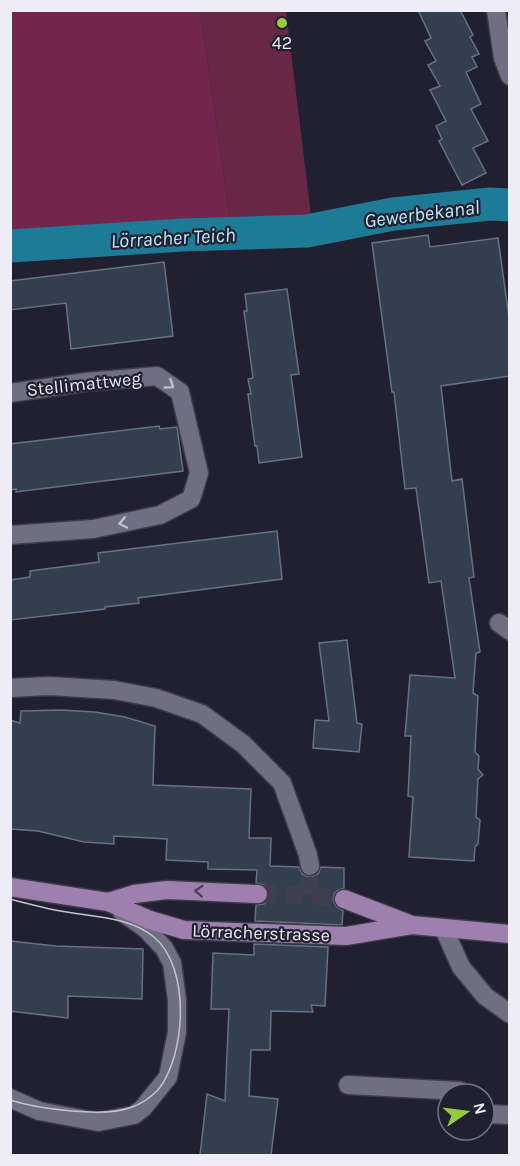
<svg xmlns="http://www.w3.org/2000/svg" width="520" height="1166" viewBox="0 0 520 1166" font-family="Karla,sans-serif">
	<style>
		.green { fill: #692748 }
		.forest { fill: #72254d }
		.lines { fill: none; stroke-linecap: round; stroke-linejoin: round }
		.canal { stroke: #1d7b98; stroke-width: 33 }
		.building { fill: #333f4e; stroke: #657282; stroke-width: 1.5 }
		.minor-tunnel { stroke: #403f4e; stroke-width: 18; stroke-dasharray: 18 9; stroke-linecap: butt }
		.major-tunnel { stroke: #403f4e; stroke-width: 18; stroke-dasharray: 18 9; stroke-linecap: butt }
		.minor-casing { stroke: #3d3b48; stroke-width: 21 }
		.major-casing { stroke: #3d3b48; stroke-width: 21 }
		.minor { stroke: #706f82; stroke-width: 18 }
		.major { stroke: #9e7fad; stroke-width: 18 }
		.tram { stroke: #c4c3cf; stroke-width: 1.5 }
		.oneway { stroke: #c1c0ce }
		.oneway2 { stroke: #4d415c }
		.poi-dot { fill: #95cc3b; stroke: #212030; stroke-width: 2 }
		.labels { text-anchor: middle; dominant-baseline: central; stroke-width: 4.5; stroke-linejoin: round; paint-order: stroke }
		.poi-label { font-size: 18px; fill: #edecf7; stroke: #212030 }
		.street-label { font-size: 18px; fill: #edecf7; stroke: #212030 }
		.water-label { font-size: 20px; font-style: italic; fill: #b8ebff; stroke: #212030 }
	</style>
	<rect width="100%" height="100%" fill="#212030"/>
	<!-- green -->
	<path class="green" d="M200,11H286L311,215L230,219Z"/>
	<!-- forest -->
	<path class="forest" d="M11,10L200,11L230,219L11,231Z"/>
	<g class="lines">
		<!-- canal -->
		<path class="canal" d="M10,246L183,235L307,231L393,214L490,204L510,205"/>
	</g>
	<!-- building -->
	<path class="building" d="M418,10H460L473,35L470,37L479,54L472,57L477,67L466,72L481,104L471,109L488,141L473,148L486,173L462,185L439,141L442,139L436,126L446,121L430,90L440,86L428,65L436,61L425,41L431,38Z
		M428,235L430,247L498,238L510,325V376L441,386L452,481L462,479L474,577L469,578L480,652L476,653L473,693L478,696L475,752L479,756L478,769L483,775L478,779L476,817L480,820L478,844L475,847L474,861L409,857L413,797L408,796L411,736H405L410,675L455,678L441,581L429,583L416,488L405,489L394,392H392L372,243Z
		M164,262L173,336L71,349L66,303L10,310V281Z
		M287,289L299,374L291,375L302,457L259,463L257,446H255L248,394H251L248,379L253,378L244,311H247L245,294Z
		M159,426L160,429L177,427L183,471L16,492V489L10,490V444Z
		M277,531L282,579L138,598L139,603L105,607V609L10,620V580L30,577V571L99,562L98,553Z
		M347,640L357,723L362,724L359,752L313,748L315,720L329,721L319,643Z
		M60,710L95,712L125,717L155,726L153,785L251,789L249,838H271L270,866L299,867L302,874L306,876L311,877L318,874L321,867L344,868V888L337,891L334,894L333,900L336,906L343,911L342,925L255,921L256,905L264,904L268,900L269,894L268,889L264,885L256,883L257,870L208,869V862L166,860L167,839L114,836V844L84,842L38,831L10,829V720L20,723L21,711Z
		M10,941L56,946L143,949L142,999L68,996V1018L10,1011Z
		M254,944L328,947L325,1006L311,1005L313,1012L271,1011L270,1050H251L249,1096L278,1099L271,1155H200L207,1094L225,1101L229,1009H211L213,953L254,955Z"/>
	<g class="lines">
		<!-- minor-tunnel -->
		<path class="minor-tunnel" d="M309,895L310,866"/>
		<!-- major-tunnel -->
		<path class="major-tunnel" d="M258,894L309,895L344,899"/>
		<defs>
			<path id="minor" d="M496,10L503,58L510,76
				M10,393L86,382L157,376L180,392L199,473L191,499L160,515L93,529L10,535
				M499,623L510,631
				M10,688L49,686L114,690L156,698L202,714L243,744L282,783L308,855L310,866
				M444,929L461,967L485,996L510,1014
				M348,1085L460,1091L463,1094
				M10,1098L39,1111L98,1122L134,1115L143,1108L168,1077L177,1032V1000L172,963L164,948L146,929L122,912
				M484,1112L489,1114L510,1115"/>
			<path id="major" d="M10,887L108,902L150,920L184,930L346,936L412,925
				M344,899L412,925L510,934
				M108,902L134,894L167,890L258,894"/>
		</defs>
		<!-- minor casing -->
		<use href="#minor" class="minor-casing"/>
		<!-- major casing -->
		<use href="#major" class="major-casing"/>
		<!-- minor -->
		<use href="#minor" class="minor"/>
		<!-- major -->
		<use href="#major" class="major"/>
		<!-- tram -->
		<path class="tram" d="M10,899C25,903 40,907 55,910C88,917 127,915 154,937C191,968 186,1055 158,1090C151,1097 141,1104 132,1107C106,1118 38,1109 10,1100"/>
	</g>
	<!-- one-way arrows -->
	<defs><path id="oneway-chevron" d="M-2-3.5L2.5 0L-2 3.5" fill="none" stroke-width="1.6" stroke-linecap="round" stroke-linejoin="round" transform="scale(1.5)"/></defs>
	<g class="oneway">
		<use href="#oneway-chevron" transform="translate(170 385) rotate(34)"/>
		<use href="#oneway-chevron" transform="translate(123 523) rotate(168)"/>
	</g>
	<use class="oneway2" href="#oneway-chevron" transform="translate(199 891) rotate(-177)"/>
	<!-- markers -->
	<circle class="poi-dot" cx="282" cy="23" r="6"/>
	<g class="labels">
		<!-- poi labels -->
		<g class="poi-label">
			<text x="282" y="43">42</text>
		</g>
		<!-- street labels -->
		<g class="street-label">
			<text transform="translate(84 384) rotate(-6)">Stellimattweg</text>
			<text transform="translate(261 933) rotate(2)">Lörracherstrasse</text>
		</g>
		<!-- water labels -->
		<g class="water-label">
			<text transform="translate(422 214) rotate(-7)">Gewerbekanal</text>
			<text transform="translate(173 238) rotate(-3)">Lörracher Teich</text>
		</g>
	</g>
	<!-- border -->
	<rect width="520" height="1166" fill="none" stroke="#edecf7" stroke-width="24"/>
	<!-- north arrow -->
	<g transform="translate(466 1112) rotate(76)"><circle r="28" fill="#212030" stroke="#737280" stroke-width="1.5"/>
	<path d="M0-4.5L10 22L0 15L-10 22Z" fill="#95cc3b"/>
	<text y="-9" font-size="16" font-weight="bold" text-anchor="middle" fill="#edecf7">N</text>
	</g>
</svg>
